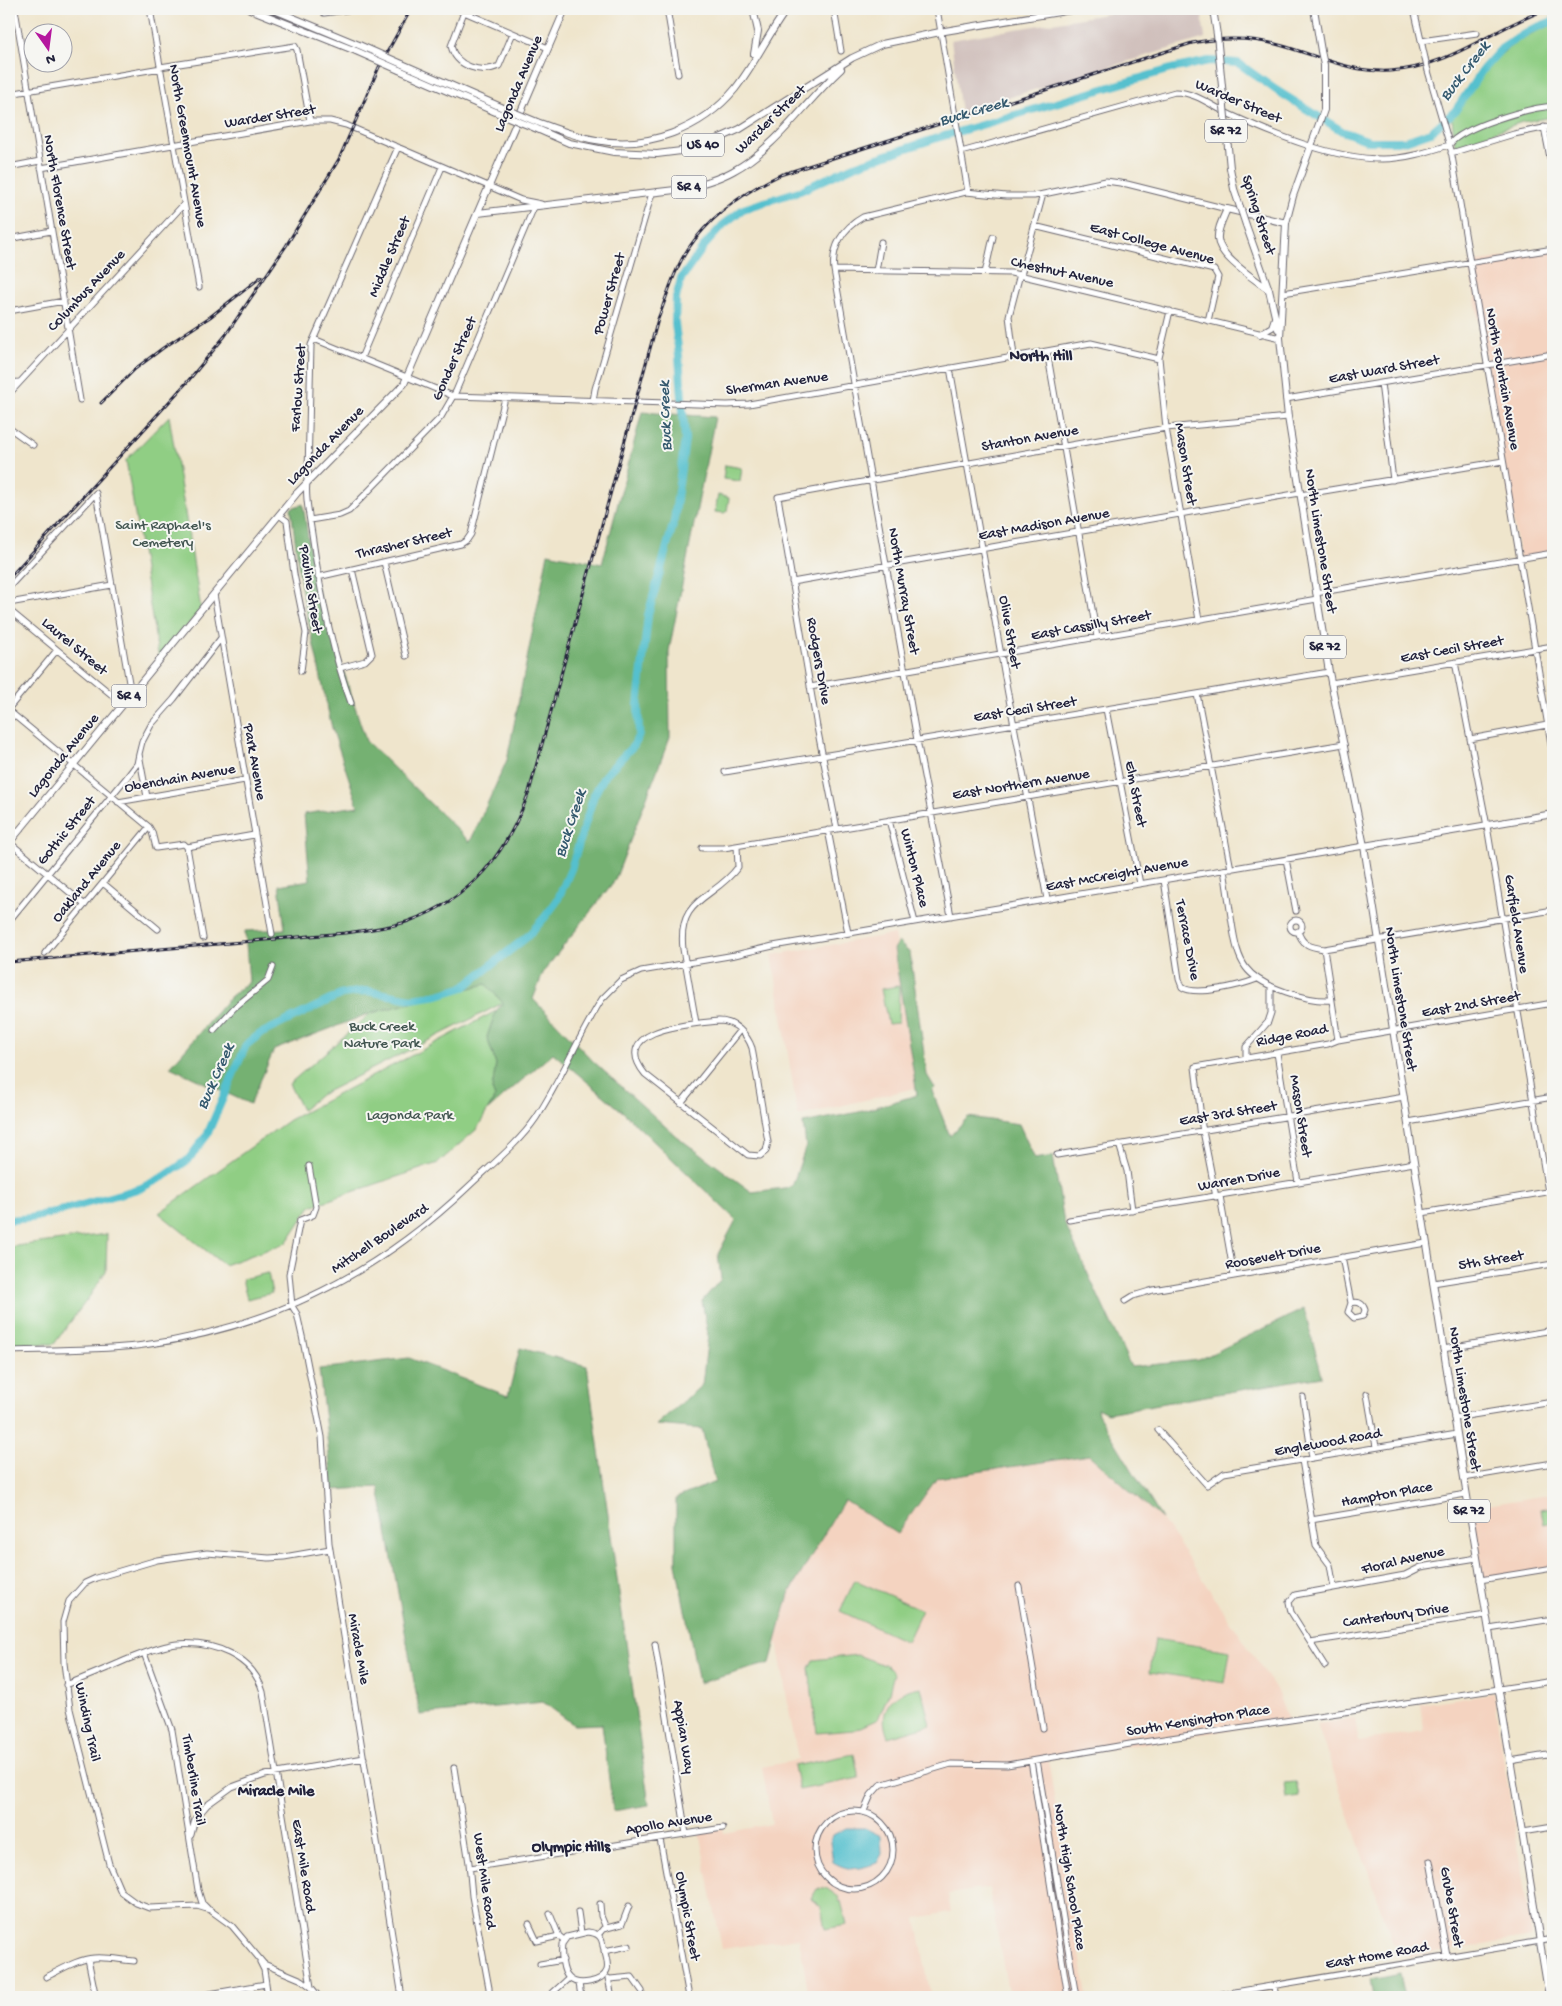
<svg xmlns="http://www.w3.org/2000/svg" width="1562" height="2006" viewBox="0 0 1562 2006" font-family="'Gochi Hand',sans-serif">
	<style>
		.built { fill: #f4d3c0 }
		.industrial { fill: #d0c0bc }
		.green { fill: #90ce84; stroke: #597860 }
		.forest { fill: #74b172; stroke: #4b6a56 }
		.water { fill: #54c0ce; stroke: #3b7184 }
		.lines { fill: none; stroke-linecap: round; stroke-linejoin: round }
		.river { stroke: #54c0ce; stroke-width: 8 }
		.minor-casing { stroke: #6a666e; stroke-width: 7 }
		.major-casing { stroke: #6a666e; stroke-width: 8 }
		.minor { stroke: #fff; stroke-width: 5 }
		.major { stroke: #fff; stroke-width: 6 }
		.rail-casing { stroke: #22223b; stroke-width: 3 }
		.rail { stroke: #f6f6f2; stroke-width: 1; stroke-dasharray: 4; stroke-linecap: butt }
		.minor-bridge-casing { stroke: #6a666e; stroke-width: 7; stroke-linecap: butt }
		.major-bridge-casing { stroke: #6a666e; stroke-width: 8; stroke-linecap: butt }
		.minor-bridge { stroke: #fff; stroke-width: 5 }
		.major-bridge { stroke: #fff; stroke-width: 6 }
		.labels { text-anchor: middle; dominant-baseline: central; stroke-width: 4; stroke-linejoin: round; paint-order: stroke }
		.shield { fill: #f6f6f2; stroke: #626272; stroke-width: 1 }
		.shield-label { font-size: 14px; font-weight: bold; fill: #22223b }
		.street-label { font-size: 15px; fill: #22223b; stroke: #f6f6f2 }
		.park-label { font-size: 15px; fill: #435651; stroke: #f6f6f2 }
		.water-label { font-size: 16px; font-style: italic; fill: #34596e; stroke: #f6f6f2 }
		.neighbourhood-label { font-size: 16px; font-weight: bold; fill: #22223b; stroke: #f6f6f2 }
	</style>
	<rect width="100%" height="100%" fill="#f6f6f2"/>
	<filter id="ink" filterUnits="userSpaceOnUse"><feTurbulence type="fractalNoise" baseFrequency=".02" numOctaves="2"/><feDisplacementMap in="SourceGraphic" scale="10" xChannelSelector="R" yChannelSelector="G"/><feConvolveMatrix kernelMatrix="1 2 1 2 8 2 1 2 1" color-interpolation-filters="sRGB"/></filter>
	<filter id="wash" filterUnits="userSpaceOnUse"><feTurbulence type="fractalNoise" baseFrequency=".0096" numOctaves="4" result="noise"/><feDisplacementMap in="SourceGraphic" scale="20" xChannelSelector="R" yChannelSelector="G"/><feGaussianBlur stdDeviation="1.12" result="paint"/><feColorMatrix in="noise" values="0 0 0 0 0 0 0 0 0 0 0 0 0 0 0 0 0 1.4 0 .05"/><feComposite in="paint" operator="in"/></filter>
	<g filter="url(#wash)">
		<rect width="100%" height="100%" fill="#efe5cc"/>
		<!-- built -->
		<path class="built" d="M1553,249V553L1520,559L1469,263Z
			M894,934L919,1087L798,1116L772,955Z
			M1090,1455L1162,1519L1276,1689L1288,1720L1048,1759L1087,1997H1009L989,1888L948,1894L951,1912L916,1918L931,1997H809L799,1938L722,1949L699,1832L723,1828L724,1833L772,1824L762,1767L798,1760L753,1506Z
			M1553,1494V1568L1480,1580L1469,1508Z
			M1493,1693L1532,1937L1409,1957L1406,1947L1393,1943L1317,1724L1355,1718L1359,1741L1424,1731L1421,1704Z"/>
		<!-- industrial -->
		<path class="industrial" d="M1135,9H1201L1205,38L961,112L951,40Z"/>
		<!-- green -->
		<path class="green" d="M1553,25V117L1522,122L1455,146L1452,118C1466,104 1474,86 1486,70C1503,49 1527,33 1553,25Z
			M169,416L201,609L159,660L126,460Z
			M725,465L742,468L740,481L723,479Z
			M718,495L729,498L727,511L724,513L715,512Z
			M486,984L503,1003L320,1095L302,1110L289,1084L371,1013Z
			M898,986L899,988L898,1023L888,1024L881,989Z
			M496,1011L487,1037L496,1064L492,1090L495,1097L477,1129L438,1163L311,1206L286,1243L224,1265L159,1213L289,1120Z
			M107,1234L106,1271L89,1297L54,1344H9V1247Z
			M268,1273L272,1293L247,1299L242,1279Z
			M1551,1507L1553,1522L1544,1524L1541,1509Z
			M855,1580L922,1610L907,1642L840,1611Z
			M1155,1639L1230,1651L1225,1683L1150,1672Z
			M857,1655L887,1666L894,1673L889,1693L878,1719L854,1730L817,1733L809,1668L813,1660Z
			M921,1687L930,1725L888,1737C876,1708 894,1691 921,1687Z
			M854,1754L859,1778L799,1790L794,1766Z
			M1296,1782L1299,1796L1286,1798L1284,1783Z
			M826,1888L840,1898L838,1902L841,1901L847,1925L825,1929L821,1907L811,1899L817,1889Z"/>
		<!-- forest -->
		<path class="forest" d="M642,412L715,417L669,651L670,737L615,880L544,971L533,999L594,1062L676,1136L752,1192L792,1187L806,1146L803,1123L859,1112L917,1095L894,949L898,942L910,953L927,1075L935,1088L932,1091L950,1136L968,1117L1019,1124L1035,1159L1053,1156L1064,1222L1131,1367L1199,1360L1304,1309L1322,1376L1107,1413L1097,1408L1098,1414L1162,1519L1089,1455L937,1478L897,1534L844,1500L789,1594L770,1663L699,1683L676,1563V1498L715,1482L702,1429L656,1425L702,1385L708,1335L702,1301L721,1279L718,1254L736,1220L623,1112L553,1053L488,1110L495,1097L492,1090L496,1064L487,1037L496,1011L503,1003L486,984L371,1013L274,1050L250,1104L170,1067L230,997L249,982L245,931L285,929L279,885L310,880L304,814L358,806L332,728L301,587L291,508L303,504L314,579L366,741L470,842L507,760L548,553L602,564Z
			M520,1348L587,1366L649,1805L613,1811L602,1724L574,1725L543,1702L420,1715L379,1487L333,1490L319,1369L409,1358L508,1396Z
			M1400,1974L1405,1997H1373L1370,1980Z"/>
		<!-- water -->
		<path class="water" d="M846,1828H865L881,1836L882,1854L877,1863C859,1869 850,1872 833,1862L830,1842L833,1835Z"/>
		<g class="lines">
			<!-- river -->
			<path class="river" d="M9,1220L31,1218L64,1210L141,1188L165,1176L188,1160L207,1135L246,1045L260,1034L342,994L367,991L412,999L438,995L464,987L528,936L545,917L557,901L571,869L594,795L605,775L634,745L639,734L638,705L648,615L674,521L685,439L679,356L675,323L676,298L681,279L705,245L723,225L743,209L802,190L854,166L937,138L1171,69L1209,61L1238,63L1276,90L1342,131L1369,141H1405L1431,132L1455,111L1483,69L1502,48L1530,30L1553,21"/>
		</g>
	</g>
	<g filter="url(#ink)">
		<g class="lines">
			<defs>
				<path id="minor" d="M15,9L80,400
					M150,9L199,287
					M457,9L548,48
					M667,9L678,74
					M834,9L841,51
					M937,9L968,192
					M1414,9L1425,58
					M464,12L451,46C456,67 481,74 499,66L513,33
					M324,13L354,9
					M1421,41L1477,33
					M160,67L295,46L297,50L310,121
					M1428,71L1451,150L1553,756
					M9,94L161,68
					M1544,127L1553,173
					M1449,145C1463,126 1529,108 1553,106
					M961,152L1175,92C1196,92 1213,107 1231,115C1275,135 1334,159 1382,159C1405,159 1427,152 1449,145
					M1451,153L1514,134L1553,126
					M9,167L40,161
					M41,168L310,121H330L346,125L521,200L541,204
					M1034,226L1214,270L1218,277L1208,321
					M9,239L51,231
					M834,270L1011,273L1280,338
					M876,271L881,242
					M985,273L993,237
					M1021,275L1043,194
					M1283,293L1553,249
					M9,311L64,301
					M1170,311L1159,358L1166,428L1199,620
					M314,339L453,396L727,405L749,404L1091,343L1159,359
					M1047,351L1097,637
					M1014,356L1009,316L1020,274
					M361,358L442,167
					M950,368L1008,694L1047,899
					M9,383L19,382
					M1381,383L1393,480
					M9,394L184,204
					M1286,399L1553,354
					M593,401L595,389L652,193
					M9,428L33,445
					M1300,495L1503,461
					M279,515L287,521L294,574L306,633L301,671
					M310,520L340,515L349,511L441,417L456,391L534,207
					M384,562L406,656
					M318,577L461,544L467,540L471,534L505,398
					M792,582L1300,493
					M9,587L96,493L131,694
					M1316,593L1553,553
					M214,594L272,934
					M9,603L112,585
					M9,610L123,704
					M1455,662L1487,826L1548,1192
					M340,668L365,661L372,654L352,569
					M1331,683L1553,646
					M810,687L1317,599
					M1197,694L1231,869
					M351,703C331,649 320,591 312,534C309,514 304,493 308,473L311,345L398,147
					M9,708L57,650
					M1106,709L1140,884
					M9,711L149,827L152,832L156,848L184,844L187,847L254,835
					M1470,739L1553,724
					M725,772L1329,672
					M147,797L139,754L142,742L151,725L174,699L221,638
					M118,802L245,780
					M889,820L915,922
					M837,829L817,727L778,497L1166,428L1288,417
					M828,830L848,933
					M9,842L85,905
					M187,847L203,938
					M702,848H724L1344,744
					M1286,859L1296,911
					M1224,870C1227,887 1229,905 1232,923C1238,964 1245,978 1286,992C1301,997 1315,1001 1331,1000
					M1164,880L1179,979L1182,987C1195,997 1242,985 1257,979
					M103,883L158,929
					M951,916L917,740L834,270C831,247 843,228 863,217L966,192L1006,196H1034L1106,181L1127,184L1227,209
					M1290 926a6 6 0 1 1 12 0a6 6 0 1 1-12 0Z
					M9,921L127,777L137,764L139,754
					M1298,931C1302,945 1310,947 1324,949L1553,910
					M1324,949L1338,1040
					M45,953L149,827
					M719,1021C735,1021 747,1034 752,1048L768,1142L766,1151L760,1156L748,1155L645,1074C608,1028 692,1024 719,1021Z
					M696,1023L683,949C677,897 714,900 738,867L737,846
					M214,1030L234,1008L268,980L273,967
					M1277,1053L1298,1182
					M1246,1058V1047L1268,1022L1271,1013V987
					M681,1103L740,1030
					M1408,1122L1553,1097
					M1119,1144L1127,1171L1132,1210
					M1057,1155L1404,1097
					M309,1166L316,1207L313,1215L300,1220L289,1274L292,1306L297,1314L302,1336L322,1437L329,1543L402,1997
					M1220,1196L1234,1276
					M1216,1197L1202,1126L1195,1067L1328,1044L1338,1040L1553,1003
					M1422,1213L1553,1191
					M1069,1220L1414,1163
					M1342,1257L1351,1303L1348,1312L1354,1318L1363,1316L1365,1310C1363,1303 1358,1301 1351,1303
					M1433,1283L1553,1264
					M1125,1301L1133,1296L1153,1290L1426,1243
					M1443,1349L1553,1330
					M9,1351C54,1349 100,1351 144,1345C269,1328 377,1274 467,1188C489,1167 519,1143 536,1118C561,1080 578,1037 602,999L621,980L641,971L735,955L773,946L1364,846
					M1367,1394L1376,1447
					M1303,1397L1312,1458
					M1454,1418L1553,1402
					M1158,1430L1207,1485L1224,1473L1457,1434
					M1302,1460L1316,1546L1330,1565L1334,1588
					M1464,1478L1553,1463
					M1311,1520L1466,1494
					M1480,1580L1553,1568
					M1019,1586L1043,1728
					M1489,1629L1553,1619
					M1310,1642L1486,1615
					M655,1644L686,1834
					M144,1653L172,1730L198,1890L202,1903L207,1908
					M1325,1666L1291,1612L1289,1602L1295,1595L1405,1575L1421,1567L1477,1558
					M66,1685C86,1677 106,1669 126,1660C142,1654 160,1646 177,1644C212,1641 253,1656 263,1692L311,1987L319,1997
					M1037,1760L1076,1997
					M1031,1761L1068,1997
					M1510,1761L1553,1754
					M454,1768L469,1863L472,1896L489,1988V1997
					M815 1850a39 39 0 1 1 78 0a39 39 0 1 1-78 0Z
					M864,1811L871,1795L880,1785L951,1764L1007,1765L1031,1761L1130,1744L1553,1681
					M1522,1832L1553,1827
					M191,1835L195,1819L207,1805L232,1787L265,1775L364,1758
					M660,1839L689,1997
					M1430,1861L1447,1956
					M470,1868L723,1828
					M600,1904L601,1916L606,1928
					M578,1912L581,1933
					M550,1914L559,1936
					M529,1924L537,1941L559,1936L564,1940
					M588,1932C598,1933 602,1937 603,1946C605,1953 609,1963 607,1970C603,1982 578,1987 569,1978C562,1972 561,1953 562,1944L567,1937Z
					M598,1935L603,1929L622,1924L629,1906
					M604,1951L629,1946
					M88,1959L95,1993C103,1997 111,1994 119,1997
					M260,1962L264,1970L268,1997
					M540,1964L563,1960
					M46,1977C61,1970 77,1959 94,1958C107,1957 122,1960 134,1961
					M608,1978L612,1997
					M610,1979L632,1977L642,1991
					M579,1983L581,1997
					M1274,1986L1276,1997
					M311,1987L302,1980L264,1964L232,1926L210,1910L197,1906L149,1908L136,1903L121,1892L109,1864L70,1709L64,1663L63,1622L69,1601L85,1583L96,1578L157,1560L207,1553L269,1558L284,1557L330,1549
					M192,1997L266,1984
					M548,1997L569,1978
					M1205,1997L1553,1939"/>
				<path id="major" d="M250,9L356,51
					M272,9L359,45
					M753,9L758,31L754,54
					M1213,9L1217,35
					M1314,9L1321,51
					M402,64L501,107
					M1324,65V110L1293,196L1286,223L1280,338L1288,417L1329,672L1364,846L1464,1478L1549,1997
					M399,70L498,113
					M537,122C556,129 576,137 596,140C647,150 702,129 735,89C755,64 768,34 787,9
					M535,128L569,143L614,152L657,154L681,151L711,142L740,129L852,58L882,44L945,31L1077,9
					M478,213L675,190C695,186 715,181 733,171C776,148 805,102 841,69
					M1246,225L1269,290L1278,329
					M1269,290C1255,279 1219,257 1218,239C1217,229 1223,219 1227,209L1286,223
					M1260,334L1272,327L1275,318
					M9,843L297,493L404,384L565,9
					M1364,846L1553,814"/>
			</defs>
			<!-- minor casing -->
			<use href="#minor" class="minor-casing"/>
			<!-- major casing -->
			<use href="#major" class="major-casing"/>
			<!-- minor -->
			<use href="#minor" class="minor"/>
			<!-- major -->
			<use href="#major" class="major"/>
			<defs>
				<path id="rail" d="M101,403L135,369L163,348L210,317L261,277
					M9,578L188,381L225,336L286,246L339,159L379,67L411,9
					M9,962L345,933C366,930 388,928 409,921C471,899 507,853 529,792L658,319C667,296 674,270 688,249C711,215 744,192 780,175L1192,43C1223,37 1253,37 1283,46C1318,56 1352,73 1390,71C1451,67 1492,28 1548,9"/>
			</defs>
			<!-- rail casing -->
			<use href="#rail" class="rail-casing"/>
			<!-- rail -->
			<use href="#rail" class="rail"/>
			<defs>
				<path id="minor-bridge" d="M1425,58L1428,71"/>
				<path id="major-bridge" d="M1217,35L1230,168L1234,189L1246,225
					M359,45L402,64
					M356,51L399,70
					M1321,51L1324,65
					M501,107L537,122
					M498,113L535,128"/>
			</defs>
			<!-- minor-bridge casing -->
			<use href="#minor-bridge" class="minor-bridge-casing"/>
			<!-- major-bridge casing -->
			<use href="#major-bridge" class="major-bridge-casing"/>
			<!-- minor-bridge -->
			<use href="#minor-bridge" class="minor-bridge"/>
			<!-- major-bridge -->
			<use href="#major-bridge" class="major-bridge"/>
		</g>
	</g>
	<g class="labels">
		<!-- shield labels -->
		<g class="shield">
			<rect x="1205" y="119.5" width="42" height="23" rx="4"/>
			<rect x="682" y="133.5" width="42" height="23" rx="4"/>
			<rect x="671.5" y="175.5" width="35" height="23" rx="4"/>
			<rect x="1304" y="635.5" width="42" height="23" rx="4"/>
			<rect x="111.5" y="684.5" width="35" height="23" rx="4"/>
			<rect x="1448" y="1499.5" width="42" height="23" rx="4"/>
		</g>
		<g class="shield-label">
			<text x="1226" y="131">SR 72</text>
			<text x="703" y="145">US 40</text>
			<text x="689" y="187">SR 4</text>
			<text x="1325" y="647">SR 72</text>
			<text x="129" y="696">SR 4</text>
			<text x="1469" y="1511">SR 72</text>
		</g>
		<!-- street labels -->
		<g class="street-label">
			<text transform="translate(519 84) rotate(-67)">Lagonda Avenue</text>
			<text transform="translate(1238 102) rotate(23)">Warder Street</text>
			<text transform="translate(270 117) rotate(-9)">Warder Street</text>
			<text transform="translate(771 120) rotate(-44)">Warder Street</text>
			<text transform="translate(187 146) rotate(80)">North Greenmount Avenue</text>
			<text transform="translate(59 202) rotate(80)">North Florence Street</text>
			<text transform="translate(1258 215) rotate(72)">Spring Street</text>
			<text transform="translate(1152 244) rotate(15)">East College Avenue</text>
			<text transform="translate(390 257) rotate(-67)">Middle Street</text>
			<text transform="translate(1062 273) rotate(12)">Chestnut Avenue</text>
			<text transform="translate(87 291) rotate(-47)">Columbus Avenue</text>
			<text transform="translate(610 294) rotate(-74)">Power Street</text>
			<text transform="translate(455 359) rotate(-66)">Gonder Street</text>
			<text transform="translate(1384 370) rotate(-10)">East Ward Street</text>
			<text transform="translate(1502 379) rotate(80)">North Fountain Avenue</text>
			<text transform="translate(777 384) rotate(-8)">Sherman Avenue</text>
			<text transform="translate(299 388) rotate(-86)">Farlow Street</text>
			<text transform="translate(1030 439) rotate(-10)">Stanton Avenue</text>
			<text transform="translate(326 446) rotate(-46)">Lagonda Avenue</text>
			<text transform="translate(1185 464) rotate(81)">Mason Street</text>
			<text transform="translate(1044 525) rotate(-10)">East Madison Avenue</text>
			<text transform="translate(1320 541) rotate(81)">North Limestone Street</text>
			<text transform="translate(404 544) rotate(-13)">Thrasher Street</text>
			<text transform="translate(310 589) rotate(81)">Pauline Street</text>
			<text transform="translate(903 591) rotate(80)">North Murray Street</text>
			<text transform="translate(1091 626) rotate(-10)">East Cassilly Street</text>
			<text transform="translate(1009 632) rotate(80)">Olive Street</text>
			<text transform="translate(74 647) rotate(40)">Laurel Street</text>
			<text transform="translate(1452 650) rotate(-10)">East Cecil Street</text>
			<text transform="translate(818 661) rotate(80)">Rodgers Drive</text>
			<text transform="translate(1025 710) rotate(-9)">East Cecil Street</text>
			<text transform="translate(64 756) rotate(-51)">Lagonda Avenue</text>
			<text transform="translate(254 762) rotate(80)">Park Avenue</text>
			<text transform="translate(180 779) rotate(-10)">Obenchain Avenue</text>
			<text transform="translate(1021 785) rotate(-9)">East Northern Avenue</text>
			<text transform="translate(1135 794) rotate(79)">Elm Street</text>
			<text transform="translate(67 831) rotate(-51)">Gothic Street</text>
			<text transform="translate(914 868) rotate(76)">Winton Place</text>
			<text transform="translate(1117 875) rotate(-10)">East McCreight Avenue</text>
			<text transform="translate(87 882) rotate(-51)">Oakland Avenue</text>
			<text transform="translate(1516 924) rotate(81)">Garfield Avenue</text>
			<text transform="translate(1187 940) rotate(79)">Terrace Drive</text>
			<text transform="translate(1400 999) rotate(81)">North Limestone Street</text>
			<text transform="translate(1471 1005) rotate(-10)">East 2nd Street</text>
			<text transform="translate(1292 1036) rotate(-11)">Ridge Road</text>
			<text transform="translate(1228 1114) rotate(-9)">East 3rd Street</text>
			<text transform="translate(1300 1116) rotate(81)">Mason Street</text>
			<text transform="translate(1239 1180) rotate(-10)">Warren Drive</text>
			<text transform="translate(380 1239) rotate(-34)">Mitchell Boulevard</text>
			<text transform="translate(1273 1257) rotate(-10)">Roosevelt Drive</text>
			<text transform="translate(1491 1261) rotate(-9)">5th Street</text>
			<text transform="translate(1464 1399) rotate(81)">North Limestone Street</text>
			<text transform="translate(1328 1443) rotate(-10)">Englewood Road</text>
			<text transform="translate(1387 1495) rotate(-10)">Hampton Place</text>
			<text transform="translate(1403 1561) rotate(-13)">Floral Avenue</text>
			<text transform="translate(1396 1616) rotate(-8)">Canterbury Drive</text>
			<text transform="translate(358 1649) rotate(80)">Miracle Mile</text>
			<text transform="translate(1198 1721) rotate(-9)">South Kensington Place</text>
			<text transform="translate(87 1722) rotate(78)">Winding Trail</text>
			<text transform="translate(683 1737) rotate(81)">Appian Way</text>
			<text transform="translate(193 1780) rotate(81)">Timberline Trail</text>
			<text transform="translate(669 1824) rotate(-9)">Apollo Avenue</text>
			<text transform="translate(303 1866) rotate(81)">East Mile Road</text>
			<text transform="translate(1069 1877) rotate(81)">North High School Place</text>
			<text transform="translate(484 1881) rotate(82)">West Mile Road</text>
			<text transform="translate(1451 1907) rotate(80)">Grube Street</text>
			<text transform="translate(687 1916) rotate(80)">Olympic Street</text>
			<text transform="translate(1377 1956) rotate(-10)">East Home Road</text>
		</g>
		<!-- park labels -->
		<g class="park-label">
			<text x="163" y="526">Saint Raphael's<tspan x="163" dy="17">Cemetery</tspan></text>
			<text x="382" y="1027">Buck Creek<tspan x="382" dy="17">Nature Park</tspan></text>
			<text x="410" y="1116">Lagonda Park</text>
		</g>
		<!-- water labels -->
		<g class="water-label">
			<text transform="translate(1466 72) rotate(-52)">Buck Creek</text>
			<text transform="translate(974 113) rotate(-16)">Buck Creek</text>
			<text transform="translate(667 416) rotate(-92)">Buck Creek</text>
			<text transform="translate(572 824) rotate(-72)">Buck Creek</text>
			<text transform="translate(217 1077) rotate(-66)">Buck Creek</text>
		</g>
		<!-- neighbourhood labels -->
		<g class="neighbourhood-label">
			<text x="1041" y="357">North Hill</text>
			<text x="276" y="1792">Miracle Mile</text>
			<text x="571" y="1848">Olympic Hills</text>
		</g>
	</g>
	<!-- margin -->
	<rect width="1562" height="2006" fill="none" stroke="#f6f6f2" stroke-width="30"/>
	<!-- north arrow -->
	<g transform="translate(48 48) rotate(166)"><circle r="24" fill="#f6f6f2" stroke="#a1a1a9"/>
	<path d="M0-4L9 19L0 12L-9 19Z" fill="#b5179e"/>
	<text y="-8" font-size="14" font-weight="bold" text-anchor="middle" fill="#22223b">N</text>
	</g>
</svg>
